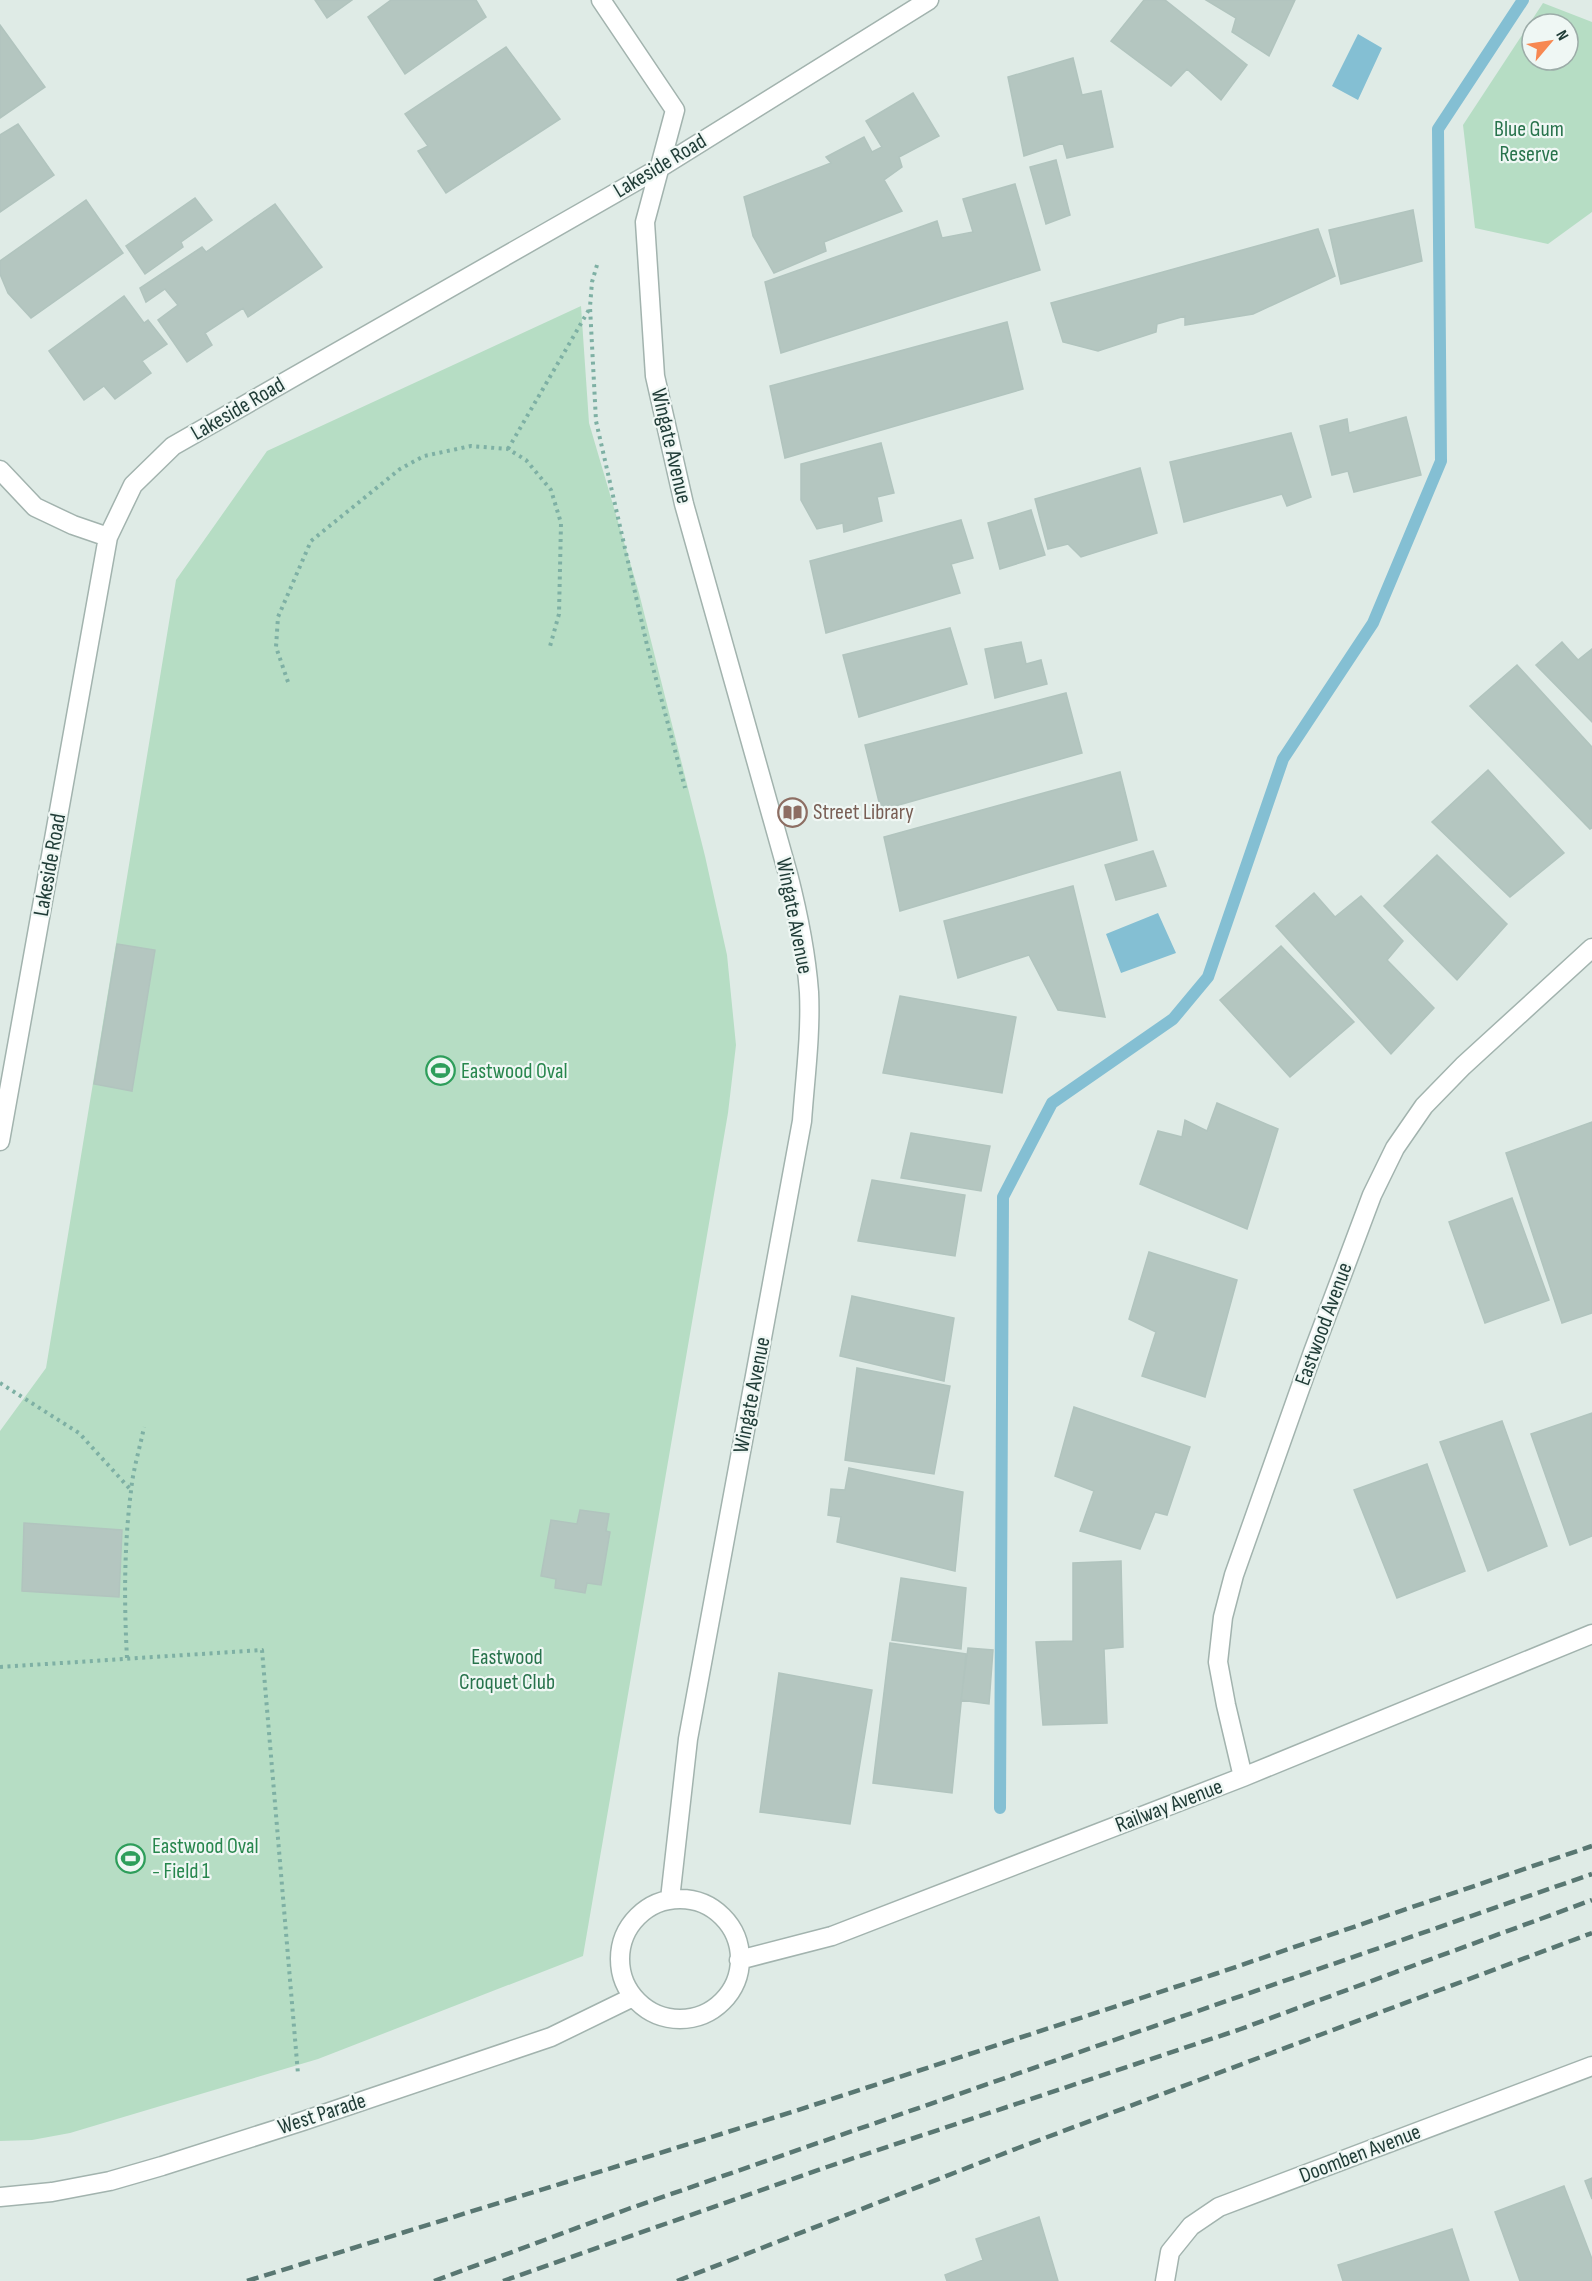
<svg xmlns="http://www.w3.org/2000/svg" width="1592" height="2281" viewBox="0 0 1592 2281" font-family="'Sofia Sans Condensed',sans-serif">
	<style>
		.green { fill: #b6ddc4; fill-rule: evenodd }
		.water { fill: #84bfd3 }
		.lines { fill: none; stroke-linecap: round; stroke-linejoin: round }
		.stream { stroke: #84bfd3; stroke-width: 12 }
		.building { fill: #b4c6c0; stroke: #b1c4be; stroke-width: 1.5 }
		.minor-casing { stroke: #a2b3ae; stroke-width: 21 }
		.path { stroke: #7eb0a4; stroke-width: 4; stroke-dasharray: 3 4.5; stroke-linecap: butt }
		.minor { stroke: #fff; stroke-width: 18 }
		.rail { stroke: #597772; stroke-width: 4.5; stroke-dasharray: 12 6; stroke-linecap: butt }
		.labels { text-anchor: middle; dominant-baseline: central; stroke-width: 4.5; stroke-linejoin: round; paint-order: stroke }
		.park-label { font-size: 22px; fill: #28734c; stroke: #eff7f4 }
		.street-label { font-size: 22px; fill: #1f3b36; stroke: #eff7f4 }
		.education-label { font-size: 22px; fill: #785e54; stroke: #eff7f4; text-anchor: start }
		.leisure-label { font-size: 22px; fill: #27864d; stroke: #eff7f4; text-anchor: start }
	</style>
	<rect width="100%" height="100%" fill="#dfebe6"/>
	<!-- green -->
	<path class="green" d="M1543,3L1592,22V212L1548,244L1475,228L1463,125ZM1532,24H1568V60H1532Z
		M581,306L589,423L639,593L705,856L727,955L736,1045L728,1113L583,1956L318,2059L70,2133L32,2140L0,2141V1431L46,1368L176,580L267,451Z"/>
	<!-- water -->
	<path class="water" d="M1358,34L1382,48L1358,100L1332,86Z
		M1158,913L1176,953L1121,973L1106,934Z"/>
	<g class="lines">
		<!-- stream -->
		<path class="stream" d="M1000,1808L1003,1197L1052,1103L1173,1019L1208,977L1283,759L1373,623L1441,461L1438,129L1523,0"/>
	</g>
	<!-- building -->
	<path class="building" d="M315,0H352L327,18Z
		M391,0H476L486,17L405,74L368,17Z
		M1144,0H1165L1247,65L1221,100L1187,69L1171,86L1111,41Z
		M1206,0H1295L1269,56L1232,32L1236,18Z
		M0,25L45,87L0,118Z
		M506,47L560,119L446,193L418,151L428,146L405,114Z
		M1073,58L1082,95L1101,91L1113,147L1067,158L1063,143L1024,156L1008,77Z
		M913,93L939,136L899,157L902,167L884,180L902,211L824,242L826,251L774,273L753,236L744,197L831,163L826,157L864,137L872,152L882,147L866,121Z
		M18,124L54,175L0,212V135Z
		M1056,160L1070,215L1046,224L1030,167Z
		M1015,184L1040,270L781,353L765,282L937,221L942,238L973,232L963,199Z
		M195,198L212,220L181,242L183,247L145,274L126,246Z
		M86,200L123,253L31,318L8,293L0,274V261Z
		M275,204L322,267L248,317L243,308L205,333L212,345L187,362L158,320L178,305L165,289L146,302L140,288L202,247L206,252Z
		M1413,210L1422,261L1341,284L1329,230Z
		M1318,229L1335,276L1253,314L1185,325V316L1157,324L1156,332L1098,351L1063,342L1051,303Z
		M124,296L144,323L148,320L167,344L142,361L151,373L115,399L104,386L84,400L49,351Z
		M1007,322L1023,389L785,458L770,386Z
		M1406,417L1421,475L1354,492L1348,471L1332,475L1320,426L1347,419L1349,433Z
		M1291,433L1311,497L1287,506L1282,494L1184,522L1170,462Z
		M881,443L894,493L877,497L882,521L844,532L843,523L817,529L801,500V464Z
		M1140,468L1157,533L1081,557L1068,544L1048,549L1035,499Z
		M1031,510L1045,555L1000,569L988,523Z
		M961,520L973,558L951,564L960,593L826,633L810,561Z
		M950,628L967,684L859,717L843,655Z
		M1021,642L1026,664L1041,660L1047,684L995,698L985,649Z
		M1562,642L1578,660L1592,649V722L1536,665Z
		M1517,665L1592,747V828L1590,829L1470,706Z
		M1066,693L1082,753L881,810L865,745Z
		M1488,770L1564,853L1510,897L1432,822Z
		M1120,772L1137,840L900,911L884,837Z
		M1153,851L1166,886L1116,900L1105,865Z
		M1437,855L1507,924L1457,980L1384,906Z
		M1073,886L1105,1017L1058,1010L1029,955L958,978L944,921Z
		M1314,893L1335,917L1361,896L1403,941L1387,960L1434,1008L1391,1054L1276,926Z
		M117,944L155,950L132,1091L94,1084Z
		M1281,946L1354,1022L1290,1077L1220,1000Z
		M900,996L1016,1017L1002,1093L883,1073Z
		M1217,1103L1278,1129L1247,1229L1140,1184L1158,1131L1182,1137L1185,1120L1207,1131Z
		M1592,1122V1313L1562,1323L1506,1153Z
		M911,1133L990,1146L981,1191L901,1178Z
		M872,1180L965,1195L955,1256L858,1241Z
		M1512,1198L1549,1300L1485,1323L1449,1222Z
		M1149,1252L1237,1280L1205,1397L1142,1376L1156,1332L1129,1319Z
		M852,1296L954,1318L944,1381L840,1356Z
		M857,1368L950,1386L934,1474L845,1460Z
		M1074,1407L1190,1447L1167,1515L1155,1512L1140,1549L1080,1531L1094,1491L1055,1476Z
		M1592,1413V1536L1570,1545L1531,1434Z
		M1502,1421L1547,1546L1488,1571L1440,1442Z
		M1427,1464L1465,1571L1397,1598L1354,1490Z
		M849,1468L963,1492L955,1571L837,1542L841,1517L828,1515L831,1489L845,1490Z
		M580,1510L609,1514L606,1531L610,1532L601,1585L587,1583L585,1593L555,1588L556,1579L541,1576L551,1520L577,1524Z
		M24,1523L122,1530L119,1597L22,1591Z
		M1121,1561L1123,1647L1104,1649L1107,1723L1043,1725L1036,1642L1073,1641V1563Z
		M901,1578L966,1588L961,1649L892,1640Z
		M890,1643L966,1654L952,1793L873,1783Z
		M968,1648L993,1650L989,1704L961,1700Z
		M779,1673L872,1690L850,1824L760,1812Z
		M1592,2178V2199L1585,2181Z
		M1564,2186L1592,2259V2281H1520L1495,2212Z
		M1039,2217L1058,2281H947L945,2275L983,2260L976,2239Z
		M1452,2229L1469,2281H1343L1338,2265Z"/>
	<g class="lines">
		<defs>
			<path id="minor" d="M601,0L675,110L645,222L655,376L684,504L788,874C798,913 806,952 809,992C811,1035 805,1078 802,1121L688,1739L670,1899
				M0,470L35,507L73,525L108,537
				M0,1141L108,537L133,485L173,446L661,167L929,0
				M1243,1777L1226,1705L1218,1662L1223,1617L1234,1575L1313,1352L1372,1195L1395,1148L1424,1106L1463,1066L1592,948
				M620 1959a60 60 0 1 1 120 0a60 60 0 1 1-120 0Z
				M739,1960L832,1936L1243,1777L1592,1634
				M0,2197L52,2192L110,2181L162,2166L303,2121L551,2037L633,1997
				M1165,2281L1170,2252L1191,2226L1219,2207L1592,2066"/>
		</defs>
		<!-- minor casing -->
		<use href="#minor" class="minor-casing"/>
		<!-- path -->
		<path class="path" d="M597,265L592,282L590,307L596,421L647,645L685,788
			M508,449L590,308
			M288,682L276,647L278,617L311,541L400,469L424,456L471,446L508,449L526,460L551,490L561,523L559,614L549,650
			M0,1383L79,1433L130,1489
			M127,1658C124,1602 124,1546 131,1491C133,1469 140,1448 144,1427
			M0,1667L262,1650L298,2074"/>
		<!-- minor -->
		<use href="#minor" class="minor"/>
		<!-- rail -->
		<path class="rail" d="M247,2281L792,2112L1215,1974L1592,1846
			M434,2281L628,2209L1592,1874
			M503,2281L827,2167L1238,2030L1592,1900
			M677,2281L1018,2148L1592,1933"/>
	</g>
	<!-- icons -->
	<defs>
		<symbol id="library-ring" viewBox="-11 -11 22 22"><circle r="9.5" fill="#eff7f4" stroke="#8d6e63" stroke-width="1.5"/><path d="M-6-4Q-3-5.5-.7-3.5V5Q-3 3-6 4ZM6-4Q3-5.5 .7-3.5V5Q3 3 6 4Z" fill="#8d6e63"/></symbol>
		<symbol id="stadium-ring" viewBox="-11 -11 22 22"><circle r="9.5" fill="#eff7f4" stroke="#2e9e5b" stroke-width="1.5"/><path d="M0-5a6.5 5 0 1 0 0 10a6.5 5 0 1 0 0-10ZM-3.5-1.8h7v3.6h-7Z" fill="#2e9e5b"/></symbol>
	</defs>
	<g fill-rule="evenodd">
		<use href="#library-ring" x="776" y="796" width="33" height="33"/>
		<use href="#stadium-ring" x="424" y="1054" width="33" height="33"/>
		<use href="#stadium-ring" x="114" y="1842" width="33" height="33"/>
	</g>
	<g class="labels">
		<!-- park labels -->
		<g class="park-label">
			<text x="1529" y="129">Blue Gum<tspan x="1529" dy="25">Reserve</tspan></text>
			<text x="507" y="1657">Eastwood<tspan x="507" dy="25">Croquet Club</tspan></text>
		</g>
		<!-- street labels -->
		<g class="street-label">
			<text transform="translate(660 166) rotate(-31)">Lakeside Road</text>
			<text transform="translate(238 409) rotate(-30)">Lakeside Road</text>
			<text transform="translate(671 446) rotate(77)">Wingate Avenue</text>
			<text transform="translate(50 865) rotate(-80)">Lakeside Road</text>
			<text transform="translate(794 916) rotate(79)">Wingate Avenue</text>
			<text transform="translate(1324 1324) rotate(-70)">Eastwood Avenue</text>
			<text transform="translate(752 1395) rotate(-79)">Wingate Avenue</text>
			<text transform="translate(1169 1806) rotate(-21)">Railway Avenue</text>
			<text transform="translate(322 2114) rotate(-18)">West Parade</text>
			<text transform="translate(1360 2154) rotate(-21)">Doomben Avenue</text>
		</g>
		<!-- education labels -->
		<g class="education-label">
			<text x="813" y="812">Street Library</text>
		</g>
		<!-- leisure labels -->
		<g class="leisure-label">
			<text x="461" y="1071">Eastwood Oval</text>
			<text x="152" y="1846">Eastwood Oval<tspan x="152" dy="25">- Field 1</tspan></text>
		</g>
	</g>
	<!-- north arrow -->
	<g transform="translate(1550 42) rotate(61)"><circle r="28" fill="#eff7f4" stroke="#9caca8" stroke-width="1.5"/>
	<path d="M0-4.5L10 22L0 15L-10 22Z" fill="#f78851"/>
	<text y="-9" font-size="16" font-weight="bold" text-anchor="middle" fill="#1f3b36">N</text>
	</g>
</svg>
